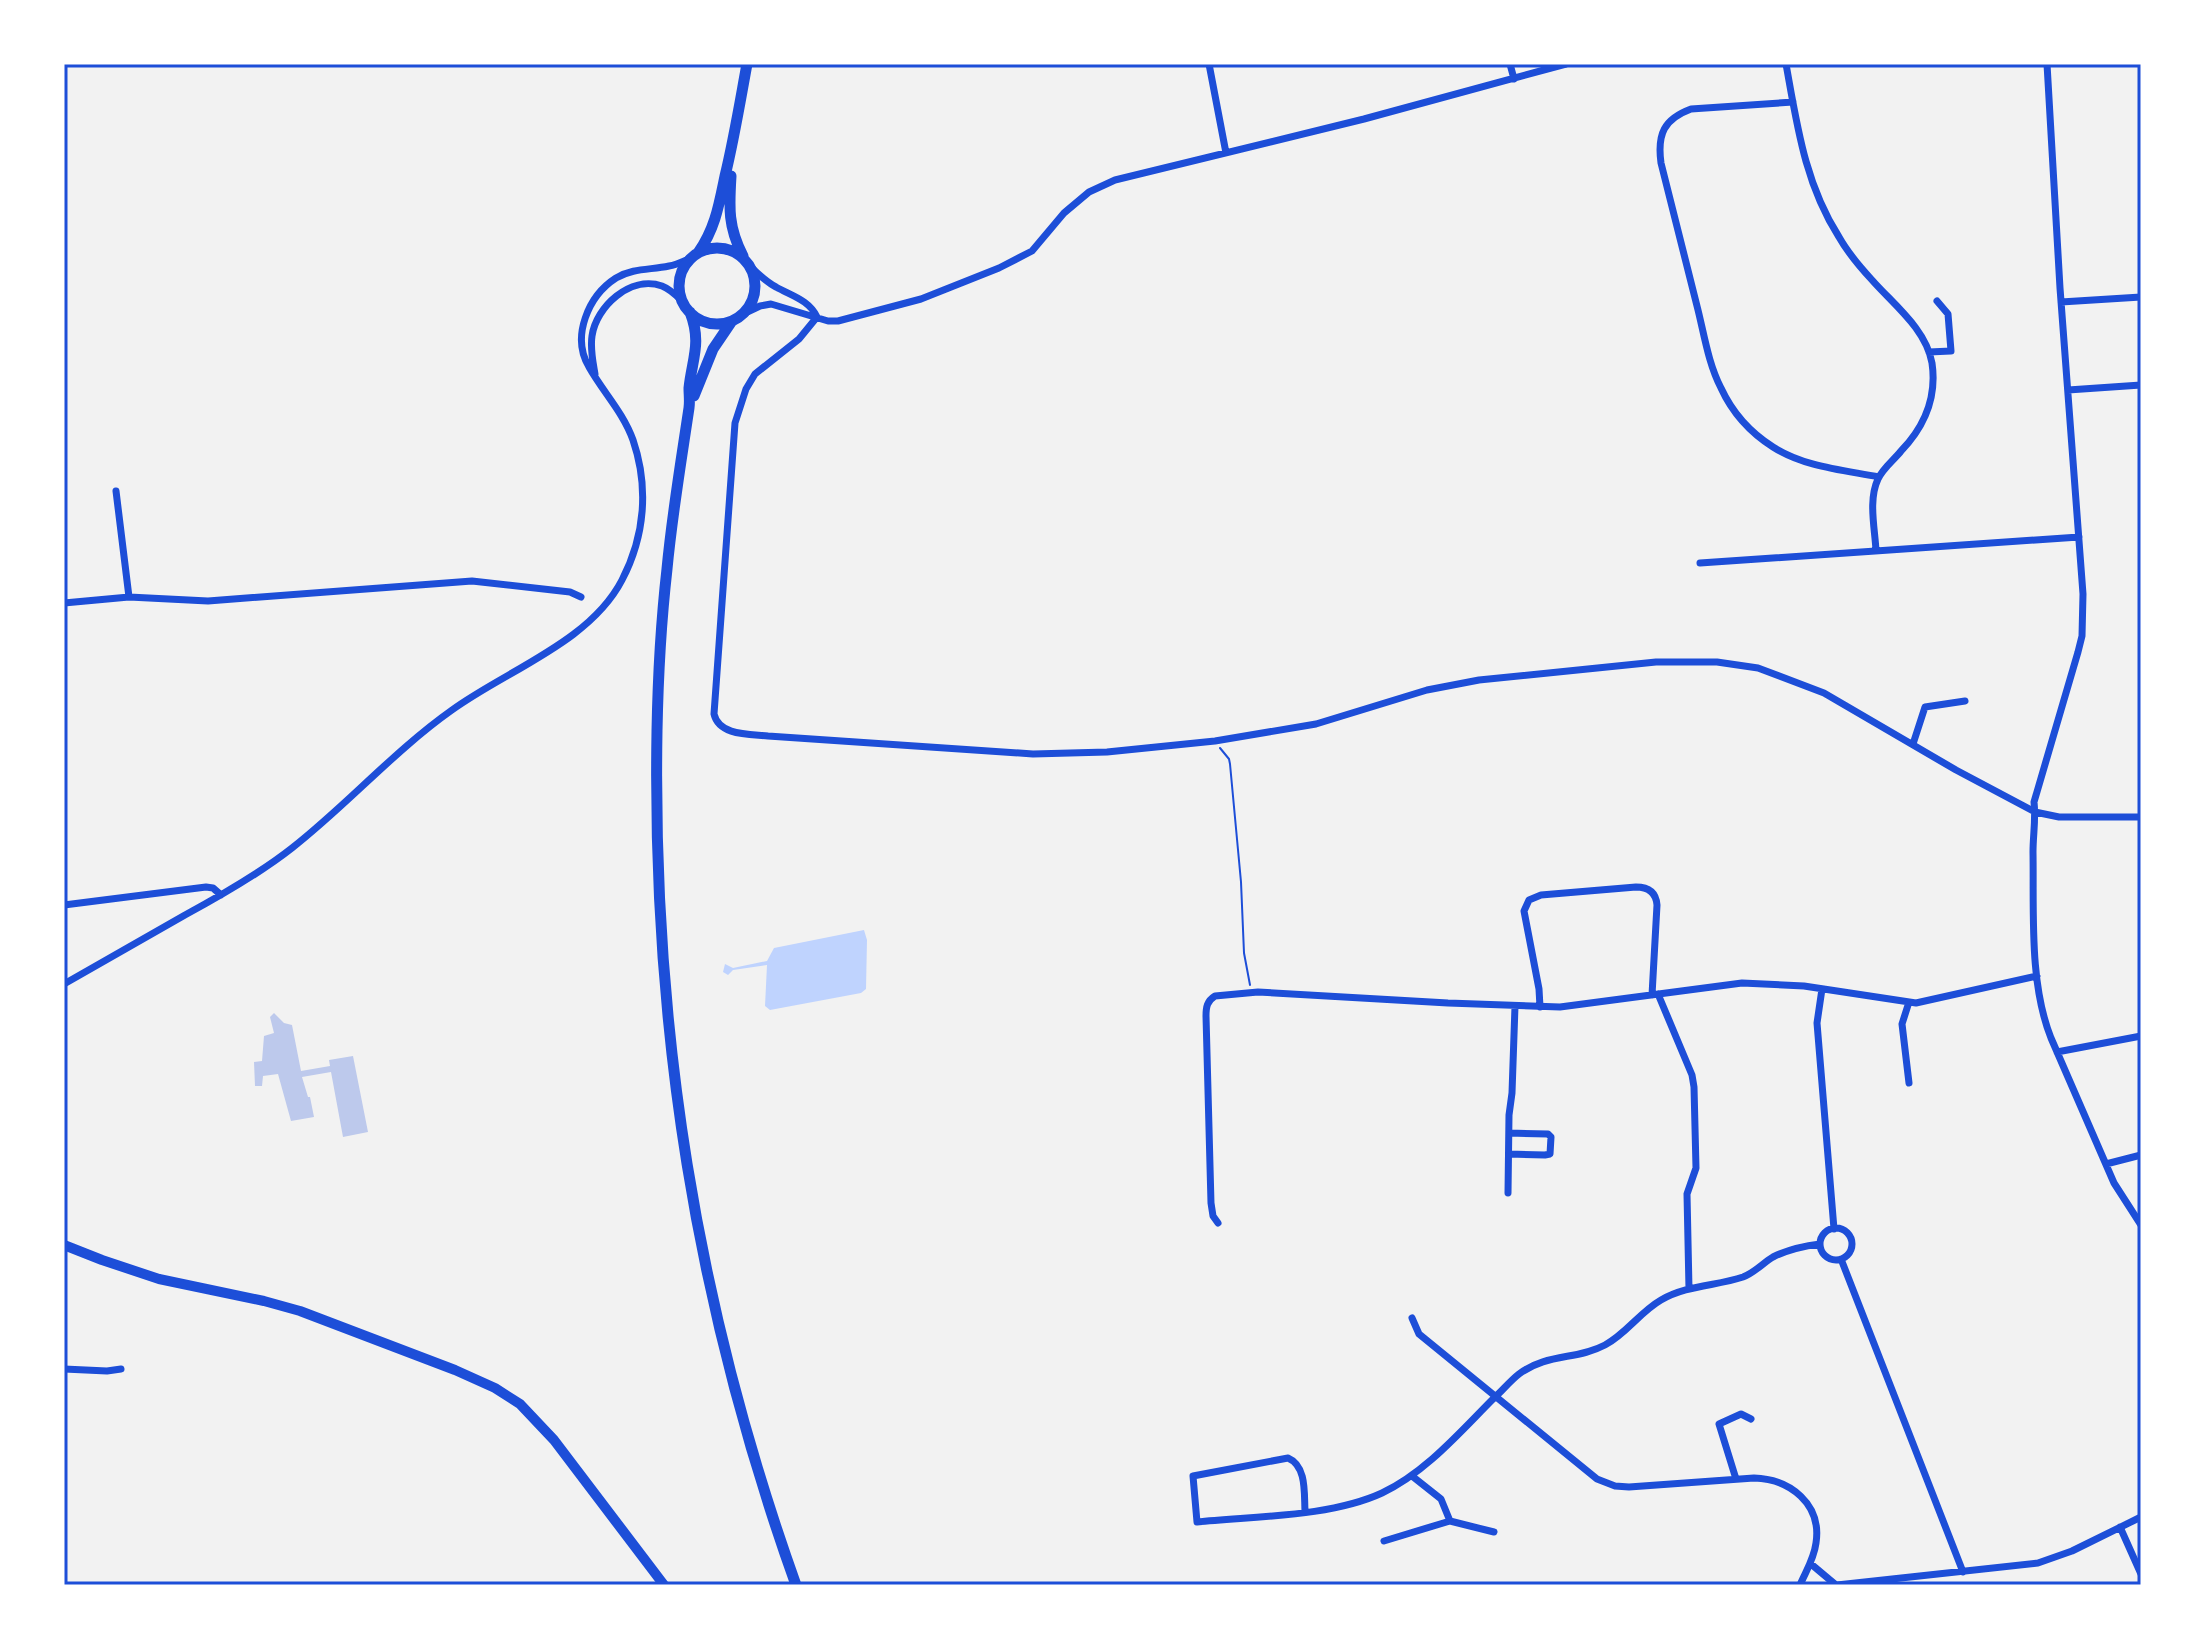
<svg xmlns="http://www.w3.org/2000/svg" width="2205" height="1649" viewBox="0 0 2205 1649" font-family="'Exo 2',sans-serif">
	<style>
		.water { fill: #bfd3fe }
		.building { fill: #bdc9ec }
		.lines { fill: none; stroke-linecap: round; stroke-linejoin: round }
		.path { stroke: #1d4ed8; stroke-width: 2 }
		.minor { stroke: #1d4ed8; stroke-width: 7 }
		.secondary { stroke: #1d4ed8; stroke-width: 10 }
		.primary { stroke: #1d4ed8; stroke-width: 11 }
		.neatline { fill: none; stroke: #1d4ed8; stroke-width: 3 }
	</style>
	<rect width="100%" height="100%" fill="#f2f2f2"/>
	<!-- water -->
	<path class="water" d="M864,930L867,940L866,989L861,993L770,1010L765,1006L767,965L733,970L728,975L723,972L725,964L733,968L767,961L774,948Z"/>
	<!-- building -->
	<path class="building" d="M274,1013L284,1023L292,1025L301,1071L330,1066L329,1060L353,1056L368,1132L343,1137L331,1072L302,1077L308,1097H310L314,1117L291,1121L278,1074L263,1076L262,1086H255L254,1062L262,1061L264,1036L274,1033L270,1017Z"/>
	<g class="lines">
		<!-- path -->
		<path class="path" d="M1220,748L1229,759L1230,764L1241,882L1244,953L1250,985"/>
		<!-- minor -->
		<path class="minor" d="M1209,64L1226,153
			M1510,64L1514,79
			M1786,64C1797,125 1805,184 1839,237C1848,253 1860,267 1872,280C1894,305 1926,329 1932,363C1937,397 1924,427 1901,451C1894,460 1883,468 1878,479C1868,500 1875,529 1876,551
			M2047,64L2060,288L2083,594L2082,636L2078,652L2034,802C2036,819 2033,835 2033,852C2034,911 2029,983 2051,1038L2114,1183L2141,1225
			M1793,102L1691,109C1664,119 1657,134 1661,163C1673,210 1685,258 1697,306C1704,333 1708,363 1721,388C1732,412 1751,433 1773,447C1804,467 1843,470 1879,477
			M751,267C759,275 766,282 776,287C792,296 809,300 817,317
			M2061,302L2141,297
			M741,315L760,306L771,304L828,321H838L921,299L999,268L1032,251L1064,213L1089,192L1115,180L1364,119L1566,64
			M817,317L799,339L755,374L746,389L735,423L714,714C719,736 750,734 768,736L1033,754L1107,752L1215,741L1316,724L1427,690L1479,680L1656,662H1717L1758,668L1824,693L1956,770L2035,812L2059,817H2141
			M1929,352L1951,351L1948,314L1937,301
			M595,374C593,362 590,349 592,336C596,307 630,275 662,286C670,289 676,295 682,301
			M2068,390L2141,385
			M116,491L129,597
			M1700,563L2079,537
			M64,603L129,597L208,601L472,581L570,592L581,597
			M1913,744L1925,707L1965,701
			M64,905L206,887L213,888L221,895
			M64,984C104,961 145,938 185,915C222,895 259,874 292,848C347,805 394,751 452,710C507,670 590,642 622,580C645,536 649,487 633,440C623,412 603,392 589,367C571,337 588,296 616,278C633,268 650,270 669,266C676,265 684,261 691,258
			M1822,989L1817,1023L1834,1229
			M1658,994L1692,1075L1694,1087L1696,1168L1687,1194L1689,1289
			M1909,1002L1902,1024L1909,1083
			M1540,1007L1539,989L1524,911L1529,900L1541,895L1636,887C1648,887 1656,892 1657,905L1652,995
			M2057,1052L2141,1036
			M1509,1133L1548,1134L1551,1137L1550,1154L1545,1155L1509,1154
			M2106,1164L2141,1155
			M1508,1193L1509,1115L1512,1093L1515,1006
			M1218,1223L1213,1216L1211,1203L1206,1016C1206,1007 1207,1001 1215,996L1258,992L1448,1003L1560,1007L1742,983L1804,986L1916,1003L2037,976
			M1820 1244a16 16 0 1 1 32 0a16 16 0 1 1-32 0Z
			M1841,1259L1963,1572
			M1412,1318L1419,1334L1597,1479L1615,1486L1629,1487L1754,1478C1790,1479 1822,1504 1816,1543C1814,1559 1806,1571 1800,1585
			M64,1369L107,1371L121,1369
			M1412,1476L1441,1499L1450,1521
			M1736,1479L1719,1424L1741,1414L1751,1419
			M1305,1511C1304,1494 1307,1466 1288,1458L1193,1476L1197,1522C1255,1516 1330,1517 1382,1493C1426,1472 1460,1432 1493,1399C1502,1391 1510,1381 1519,1374C1547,1353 1577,1360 1605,1345C1626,1334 1640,1312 1661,1300C1687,1285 1716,1286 1743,1277C1754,1273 1763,1263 1773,1257C1787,1250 1804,1246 1820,1244
			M2120,1527L2141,1574
			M1384,1541L1450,1521L1494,1532
			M1811,1564L1836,1585
			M1837,1585L2038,1563L2072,1551L2141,1517"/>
		<!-- secondary -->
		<path class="secondary" d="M64,1245L102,1260L159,1279L264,1301L300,1311L455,1370L495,1388L520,1404L554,1440L664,1585"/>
		<!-- primary -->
		<path class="primary" d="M731,176C729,208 728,227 743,256
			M679 286a38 38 0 1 1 76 0a38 38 0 1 1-76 0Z
			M698,253C715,229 719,205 725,176C734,139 740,102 747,64
			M690,312C702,343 692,359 689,388C689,395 690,401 689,408C681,462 672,515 667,569C661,622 658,677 657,731C652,1027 696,1306 796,1585
			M694,396L713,349L732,321"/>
	</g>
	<!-- border -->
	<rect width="2205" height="1649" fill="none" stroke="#ffffff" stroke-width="132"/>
	<rect x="66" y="66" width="2073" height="1517" class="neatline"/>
</svg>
